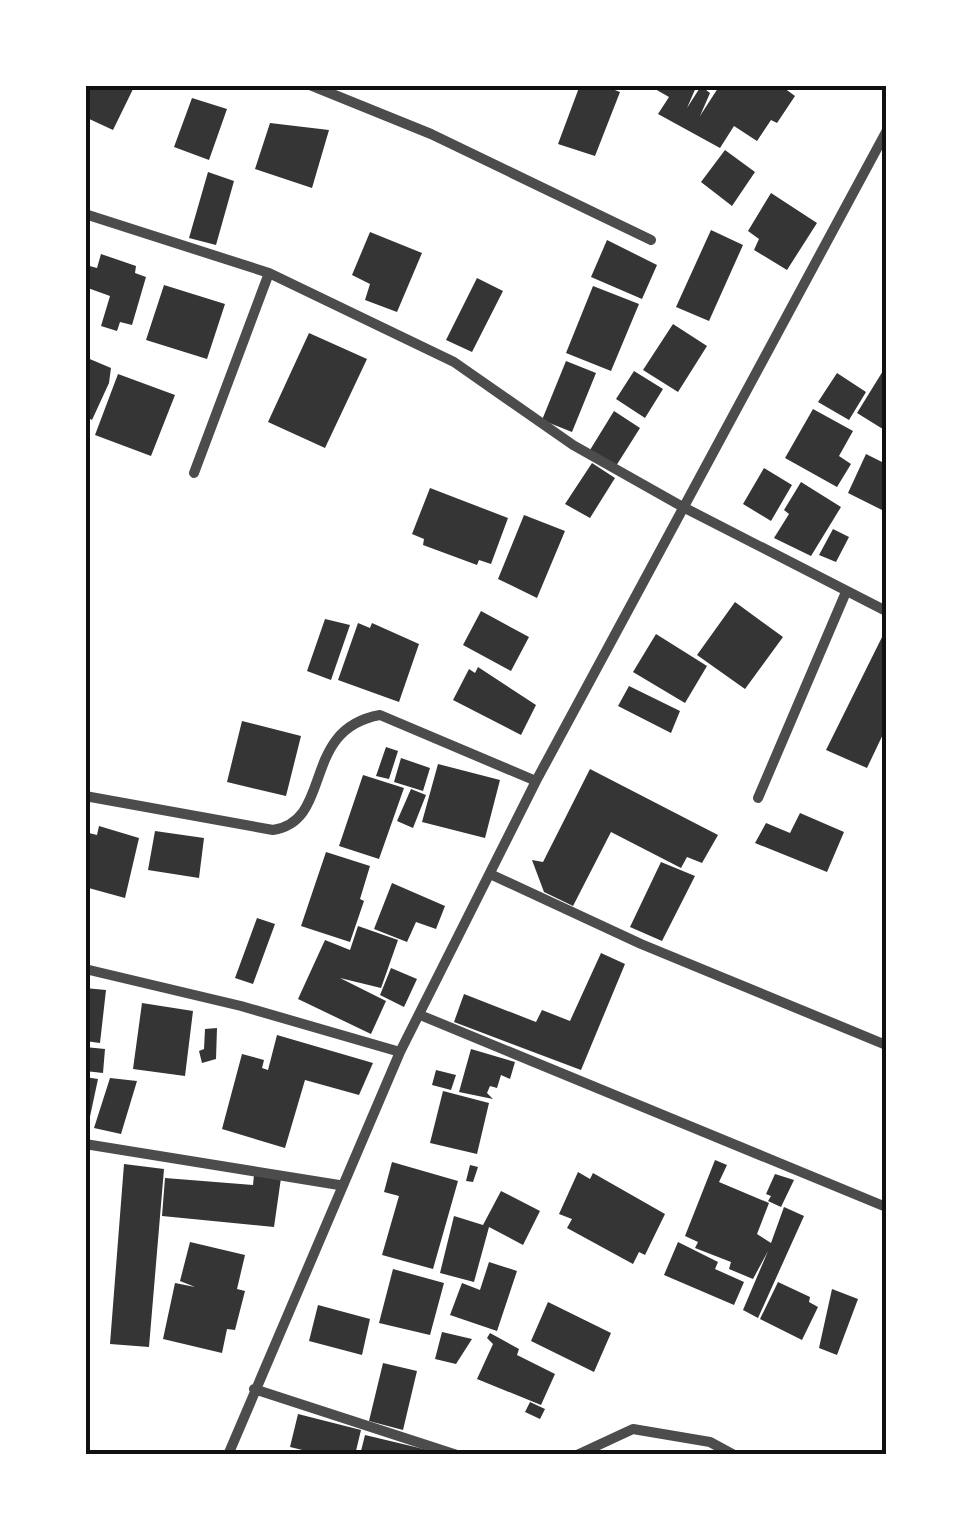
<svg xmlns="http://www.w3.org/2000/svg" width="971" height="1540" viewBox="0 0 971 1540" font-family="Helvetica,sans-serif">
	<style>
		.building { fill: #353535 }
		.lines { fill: none; stroke-linecap: round; stroke-linejoin: round }
		.minor { stroke: #4c4c4c; stroke-width: 10 }
		.neatline { fill: none; stroke: #111; stroke-width: 4 }
	</style>
	<rect width="100%" height="100%" fill="#fff"/>
	<!-- building -->
	<path class="building" d="M85,85H135L113,130L85,117Z
		M580,85H602L620,92L595,156L558,144Z
		M648,85H697L687,108L701,86L710,93L700,116L720,85H780L795,96L777,123L771,120L757,141L734,126L720,148L658,114L669,97Z
		M192,98L227,109L209,160L174,147Z
		M270,123L329,130L312,188L255,169Z
		M725,150L755,172L732,206L701,182Z
		M208,172L234,181L216,245L189,238Z
		M771,193L817,223L787,270L754,250L759,239L748,231Z
		M711,230L743,245L709,321L676,307Z
		M370,232L422,253L397,312L365,300L370,284L352,275Z
		M607,240L657,265L642,299L591,277Z
		M101,254L136,266L135,273L146,277L132,325L120,322L117,331L101,326L110,296L85,287L86,265L97,268Z
		M477,278L503,291L472,352L446,340Z
		M164,285L225,304L207,359L146,340Z
		M593,286L639,304L611,371L566,353Z
		M673,324L707,346L678,392L643,370Z
		M309,333L367,359L325,448L268,422Z
		M85,357L111,368L109,383L92,420L85,416Z
		M566,361L596,373L572,432L542,420Z
		M886,366V431L857,413Z
		M634,371L663,389L645,418L616,399Z
		M837,373L866,392L849,420L818,402Z
		M118,374L175,395L151,456L95,435Z
		M813,409L853,431L839,456L851,464L837,487L785,458Z
		M614,411L640,428L616,466L590,450Z
		M866,454L886,464V512L848,493Z
		M592,463L615,478L590,518L565,504Z
		M764,468L792,485L771,521L743,504Z
		M801,482L841,507L811,556L774,538L789,514L784,510Z
		M430,488L508,518L491,564L479,560L477,565L423,545L424,539L412,534Z
		M524,515L565,531L537,598L498,579Z
		M833,529L849,537L836,562L819,555Z
		M735,602L783,637L745,689L697,655Z
		M481,611L529,637L511,671L463,645Z
		M325,619L350,625L331,680L307,671Z
		M358,623L370,628L372,623L419,644L399,702L338,680Z
		M886,629V728L867,768L826,750Z
		M656,634L707,666L685,703L633,672Z
		M478,667L536,705L521,735L453,700L469,669L475,673Z
		M629,686L680,711L671,733L618,706Z
		M242,721L301,736L286,796L227,782Z
		M386,747L398,751L389,779L376,776Z
		M401,758L430,768L423,791L394,782Z
		M438,764L500,780L485,838L422,822Z
		M590,769L718,835L702,863L687,857L681,868L611,832L573,906L544,892L532,860L543,862Z
		M363,775L404,788L379,859L339,846Z
		M411,789L426,795L413,828L397,821Z
		M800,813L844,832L827,872L755,843L766,823L790,833Z
		M99,826L139,838L125,898L85,887V832L97,835Z
		M155,831L204,838L199,878L148,870Z
		M326,852L370,866L360,899L364,901L350,942L301,926Z
		M661,862L695,876L662,941L630,927Z
		M392,883L445,906L436,929L416,922L407,942L374,929Z
		M257,918L275,924L253,984L235,978Z
		M358,926L398,940L381,988L340,978L386,1001L371,1034L298,999L325,940L350,950Z
		M601,953L625,964L581,1070L454,1022L464,994L536,1022L542,1010L570,1021Z
		M391,968L417,979L404,1007L380,995Z
		M85,988L106,990L100,1043L85,1041Z
		M142,1003L193,1011L185,1076L133,1069Z
		M217,1028L216,1059L202,1063L199,1051L204,1049L205,1029Z
		M277,1035L373,1063L359,1095L305,1080L285,1148L222,1129L242,1054L264,1060L262,1068L268,1070Z
		M85,1047L105,1049L103,1073L85,1071Z
		M471,1049L515,1062L510,1079L501,1075L497,1088L490,1086L487,1093L493,1099L459,1092Z
		M436,1070L456,1075L451,1090L432,1085Z
		M85,1077L98,1079L88,1126H85Z
		M110,1078L137,1081L121,1134L94,1128Z
		M443,1091L489,1103L477,1154L430,1143Z
		M715,1160L727,1165L719,1182L769,1203L757,1234L771,1243L784,1207L804,1216L758,1318L743,1310L768,1251L753,1279L729,1269L731,1262L695,1248L698,1242L685,1236Z
		M392,1162L458,1181L433,1269L382,1255L399,1196L384,1192Z
		M124,1164L164,1169L149,1347L110,1344Z
		M470,1165L478,1167L473,1182L466,1181Z
		M578,1172L590,1179L593,1173L665,1214L645,1255L639,1252L633,1264L567,1228L572,1219L559,1214Z
		M775,1174L794,1180L781,1207L768,1201L771,1196L766,1194Z
		M254,1175L281,1178L274,1227L162,1216L165,1178L253,1185Z
		M501,1191L540,1211L523,1245L489,1227L474,1282L440,1273L454,1216L483,1225Z
		M190,1242L245,1255L237,1289L245,1291L235,1330L227,1329L222,1353L163,1339L175,1283L195,1287L180,1281Z
		M678,1242L718,1262L715,1269L744,1282L734,1305L664,1275Z
		M489,1262L517,1271L497,1331L450,1315L462,1283L480,1290Z
		M393,1269L444,1283L430,1335L379,1323Z
		M778,1282L810,1297L809,1302L818,1307L802,1340L760,1319Z
		M832,1289L858,1299L837,1355L819,1348Z
		M548,1302L611,1333L594,1372L531,1341Z
		M318,1305L370,1319L362,1355L309,1341Z
		M442,1332L472,1339L456,1364L435,1359Z
		M490,1333L519,1349L517,1355L555,1374L541,1405L477,1379L493,1344L487,1338Z
		M383,1363L417,1371L403,1430L369,1421Z
		M530,1402L545,1409L540,1419L525,1412Z
		M298,1414L361,1430L355,1455H323L290,1447Z
		M365,1435L432,1451L431,1455H360Z"/>
	<g class="lines">
		<!-- minor -->
		<path class="minor" d="M310,85L431,134L651,240
			M85,214L269,273L454,362L573,445L683,507L886,611
			M194,473L269,273
			M85,796L273,830C334,821 300,729 380,715L536,781
			M758,798L846,592
			M490,874L641,944L886,1045
			M85,969L241,1006L400,1052
			M420,1015L886,1207
			M85,1144L339,1185
			M254,1389L457,1455
			M228,1455L400,1052L536,781L886,132
			M577,1455L633,1429L710,1442L734,1455"/>
	</g>
	<!-- border -->
	<rect width="971" height="1540" fill="none" stroke="#ffffff" stroke-width="175"/>
	<rect x="88" y="88" width="796" height="1364" class="neatline"/>
</svg>
